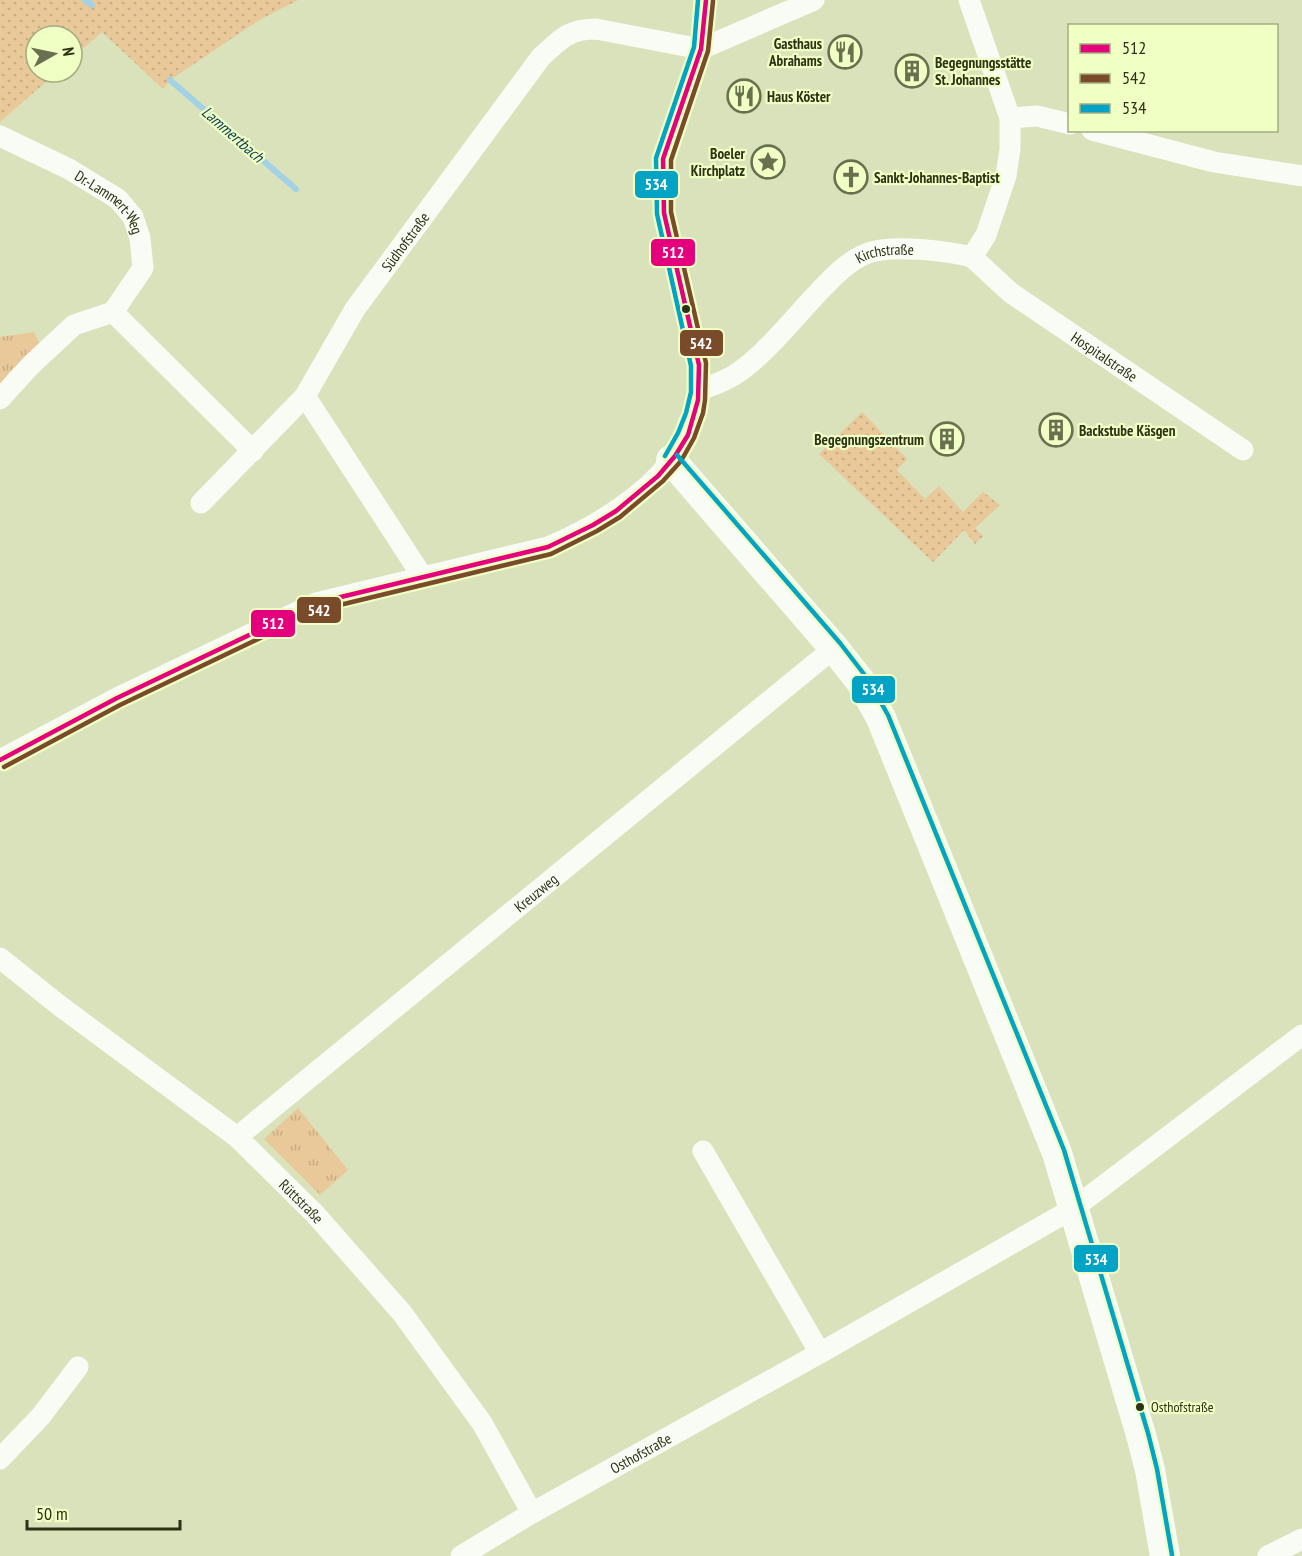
<svg xmlns="http://www.w3.org/2000/svg" width="1302" height="1556" viewBox="0 0 1302 1556" font-family="'PT Sans Narrow',sans-serif">
	<style>
		.grass { fill: url(#grass-dots) }
		.park { fill: url(#park-tufts) }
		.lines { fill: none; stroke-linecap: round; stroke-linejoin: round }
		.stream { stroke: #a3d2e4; stroke-width: 6 }
		.street { stroke: #f9fbf5; stroke-width: 21 }
		.secondary { stroke: #f9fbf5; stroke-width: 30 }
		.bus-1-casing { stroke: #f0ffc4; stroke-width: 9 }
		.bus-2-casing { stroke: #f0ffc4; stroke-width: 9 }
		.bus-3-casing { stroke: #f0ffc4; stroke-width: 9 }
		.bus-1 { stroke: #e5007d; stroke-width: 4.5 }
		.bus-2 { stroke: #7a4b2a; stroke-width: 4.5 }
		.bus-3 { stroke: #02a3c5; stroke-width: 4.5 }
		.bus-dot { fill: #2c3215; stroke: #f0ffc4; stroke-width: 2 }
		.labels { text-anchor: middle; dominant-baseline: central; stroke-width: 4.5; stroke-linejoin: round; paint-order: stroke }
		.bus-label { font-size: 14px; fill: #2c3215; stroke: #f0ffc4; text-anchor: start }
		.poi-label { font-size: 15px; font-weight: bold; fill: #2c3215; stroke: #f0ffc4; text-anchor: start }
		.street-label { font-size: 15px; fill: #2c3215; stroke: #f0ffc4 }
		.water-label { font-size: 16px; font-style: italic; fill: #0a3d59; stroke: #f0ffc4 }
		.line-badge { stroke: #f0ffc4; stroke-width: 2 }
		.badge-label { font-size: 16px; text-anchor: middle; font-weight: bold; fill: #fff }
	</style>
	<defs>
		<pattern id="grass-dots" width="8" height="8" patternUnits="userSpaceOnUse" patternTransform="scale(1.5)"><rect width="8" height="8" fill="#e9c899"/><path d="M2 2h.1M6 6h.1" fill="none" stroke="#c8ac83" stroke-width="1.8" stroke-linecap="round"/></pattern>
		<pattern id="park-tufts" width="24" height="20" patternUnits="userSpaceOnUse" patternTransform="scale(1.5)"><rect width="24" height="20" fill="#e9c899"/><path d="M3 7l-1-3M5 7V3M7 7l1-3M15 17l-1-3M17 17v-4M19 17l1-3" fill="none" stroke="#c8ac83"/></pattern>
	</defs>
	<rect width="100%" height="100%" fill="#d9e2ba"/>
	<!-- grass -->
	<path class="grass" d="M0,0H298L261,19L170,80L163,89L102,32L72,58V36H36V72H57L0,122Z
		M862,412L907,459L897,470L925,499L939,486L963,512L983,492L1000,505L975,528L983,536L975,544L964,530L933,562L819,454Z"/>
	<!-- park -->
	<path class="park" d="M34,332L40,345L9,372L0,386V337Z
		M298,1108L348,1170L320,1195L264,1139Z"/>
	<g class="lines">
		<!-- stream -->
		<path class="stream" d="M85,0L92,5
			M170,80L296,189"/>
		<!-- street -->
		<g class="street">
			<path d="M1010,118L1037,116L1070,124"/>
			<path d="M1092,130L1214,162L1302,176"/>
			<path id="s1" d="M0,136L69,169L118,199L133,217L140,238L143,268L113,312L253,451"/>
			<path id="s2" d="M972,257L1011,293L1243,450"/>
			<path id="s3" d="M699,390C708,387 717,384 725,380C756,366 791,321 815,296C830,280 847,261 868,253C893,244 947,251 972,257L986,235L1006,176L1010,149V118L969,0"/>
			<path d="M0,399L32,364L74,325L113,312"/>
			<path d="M201,503L305,396"/>
			<path id="s4" d="M422,576L305,396L355,309L541,57C561,39 568,29 596,29L701,49L814,0"/>
			<path d="M0,760L117,698L316,603L548,547C605,523 681,476 696,411C699,396 699,381 699,365L664,213L663,159L701,49L706,0"/>
			<path id="s5" d="M0,958L60,1006L237,1137L315,1214L402,1313L482,1423L532,1513"/>
			<path id="s6" d="M237,1137L834,648"/>
			<path d="M703,1151L820,1353"/>
			<path d="M0,1459L41,1416L78,1367"/>
			<path id="s7" d="M461,1556L532,1513L820,1353L1074,1208L1302,1035"/>
			<path d="M1268,1556L1302,1539"/>
		</g>
		<!-- secondary -->
		<path class="secondary" d="M671,460L834,648L861,682L881,718L1057,1153L1141,1435L1150,1470L1165,1556"/>
		<defs>
			<path id="bus-1" d="M0,760L117,698L316,603L548,547L593,525L616,511L658,476L675,456L688,435L698,400L699,365L664,213L663,159L701,49L706,0"/>
			<path id="bus-2" d="M4,767L120,705L319,610L551,554L597,531L620,517L663,481L681,461L694,438L703,413L705,400L706,363L671,212V160L708,51L713,1"/>
			<path id="bus-3" d="M677,455L840,643L867,678L888,715L1064,1150L1148,1433L1157,1469L1172,1555
				M665,456L678,433L686,413L691,392V366L657,214L656,158L694,47L698,0"/>
		</defs>
		<!-- bus-1 casing -->
		<use href="#bus-1" class="bus-1-casing"/>
		<!-- bus-2 casing -->
		<use href="#bus-2" class="bus-2-casing"/>
		<!-- bus-3 casing -->
		<use href="#bus-3" class="bus-3-casing"/>
		<!-- bus-1 -->
		<use href="#bus-1" class="bus-1"/>
		<!-- bus-2 -->
		<use href="#bus-2" class="bus-2"/>
		<!-- bus-3 -->
		<use href="#bus-3" class="bus-3"/>
	</g>
	<!-- icons -->
	<defs>
		<symbol id="restaurant-ring" viewBox="-11 -11 22 22"><circle r="9.5" fill="#f0ffc4" stroke="#69704f" stroke-width="1.5"/><path d="M-5-6h1v4h1v-4h1v4h1v-4h1v5L-1.5 .5V6h-2V.5L-5-1ZM5-6V6H3V1.5H1.5Q1.5-4 5-6Z" fill="#69704f"/></symbol>
		<symbol id="building-ring" viewBox="-11 -11 22 22"><circle r="9.5" fill="#f0ffc4" stroke="#69704f" stroke-width="1.5"/><path d="M-4-6H4V6H1V3H-1V6H-4ZM-2.5-4.3h1.7v1.8h-1.7ZM.8-4.3h1.7v1.8H.8ZM-2.5-1h1.7V.8h-1.7ZM.8-1h1.7V.8H.8Z" fill="#69704f"/></symbol>
		<symbol id="sight-ring" viewBox="-11 -11 22 22"><circle r="9.5" fill="#f0ffc4" stroke="#69704f" stroke-width="1.5"/><path d="M0-6L1.8-2.2L6-1.7L2.9 1.2L3.7 5.4L0 3.3L-3.7 5.4L-2.9 1.2L-6-1.7L-1.8-2.2Z" fill="#69704f"/></symbol>
		<symbol id="church-ring" viewBox="-11 -11 22 22"><circle r="9.5" fill="#f0ffc4" stroke="#69704f" stroke-width="1.5"/><path d="M-1.2-6h2.4v3.5h3.3v2.4h-3.3V6h-2.4V-.1h-3.3v-2.4h3.3Z" fill="#69704f"/></symbol>
	</defs>
	<g fill-rule="evenodd">
		<use href="#restaurant-ring" x="826" y="33" width="38" height="38"/>
		<use href="#building-ring" x="893" y="52" width="38" height="38"/>
		<use href="#restaurant-ring" x="725" y="77" width="38" height="38"/>
		<use href="#sight-ring" x="749" y="143" width="38" height="38"/>
		<use href="#church-ring" x="832" y="158" width="38" height="38"/>
		<use href="#building-ring" x="1037" y="411" width="38" height="38"/>
		<use href="#building-ring" x="928" y="420" width="38" height="38"/>
	</g>
	<!-- markers -->
	<g class="bus-dot">
		<circle cx="686" cy="309" r="5"/>
		<circle cx="1140" cy="1407" r="5"/>
	</g>
	<g class="labels">
		<!-- bus labels -->
		<g class="bus-label">
			<text x="1151" y="1407">Osthofstraße</text>
		</g>
		<!-- poi labels -->
		<g class="poi-label">
			<text x="822" y="43" text-anchor="end">Gasthaus<tspan x="822" dy="17">Abrahams</tspan></text>
			<text x="935" y="62">Begegnungsstätte<tspan x="935" dy="17">St. Johannes</tspan></text>
			<text x="767" y="96">Haus Köster</text>
			<text x="745" y="153" text-anchor="end">Boeler<tspan x="745" dy="17">Kirchplatz</tspan></text>
			<text x="874" y="177">Sankt-Johannes-Baptist</text>
			<text x="1079" y="430">Backstube Käsgen</text>
			<text x="924" y="439" text-anchor="end">Begegnungszentrum</text>
		</g>
		<!-- street labels -->
		<g class="street-label">
			<text stroke="none"><textPath href="#s1" startOffset="130">Dr.-Lammert-Weg</textPath></text>
			<text stroke="none"><textPath href="#s4" startOffset="399">Südhofstraße</textPath></text>
			<text stroke="none"><textPath href="#s3" startOffset="237">Kirchstraße</textPath></text>
			<text stroke="none"><textPath href="#s2" startOffset="166">Hospitalstraße</textPath></text>
			<text stroke="none"><textPath href="#s6" startOffset="386">Kreuzweg</textPath></text>
			<text stroke="none"><textPath href="#s5" startOffset="388">Rüttstraße</textPath></text>
			<text stroke="none"><textPath href="#s7" startOffset="207">Osthofstraße</textPath></text>
		</g>
		<!-- water labels -->
		<g class="water-label">
			<text transform="translate(233 134) rotate(41)">Lammertbach</text>
		</g>
	</g>
	<g class="line-badge">
		<rect x="634" y="170" width="45" height="29" rx="6" fill="#02a3c5"/>
		<rect x="650" y="238" width="46" height="29" rx="6" fill="#e5007d"/>
		<rect x="679" y="329" width="45" height="28" rx="6" fill="#7a4b2a"/>
		<rect x="296" y="596" width="46" height="28" rx="6" fill="#7a4b2a"/>
		<rect x="250" y="609" width="46" height="29" rx="6" fill="#e5007d"/>
		<rect x="851" y="675" width="45" height="29" rx="6" fill="#02a3c5"/>
		<rect x="1073" y="1244" width="46" height="29" rx="6" fill="#02a3c5"/>
	</g>
	<g class="badge-label">
		<text x="656" y="190">534</text>
		<text x="673" y="258">512</text>
		<text x="701" y="349">542</text>
		<text x="319" y="616">542</text>
		<text x="273" y="629">512</text>
		<text x="873" y="695">534</text>
		<text x="1096" y="1265">534</text>
	</g>
	<!-- legend -->
	<rect x="1068" y="24" width="210" height="108" fill="#f0ffc4" stroke="#a2ad7e" stroke-width="1.5"/>
	<rect x="1080" y="44" width="30" height="9" fill="#e5007d" stroke="#a2ad7e" stroke-width="1.5"/>
	<text x="1122" y="54" font-size="18" fill="#2c3215">512</text>
	<rect x="1080" y="74" width="30" height="9" fill="#7a4b2a" stroke="#a2ad7e" stroke-width="1.5"/>
	<text x="1122" y="84" font-size="18" fill="#2c3215">542</text>
	<rect x="1080" y="104" width="30" height="9" fill="#02a3c5" stroke="#a2ad7e" stroke-width="1.5"/>
	<text x="1122" y="114" font-size="18" fill="#2c3215">534</text>
	<!-- north arrow -->
	<g transform="translate(54 54) rotate(81)"><circle r="28" fill="#f0ffc4" stroke="#a2ad7e" stroke-width="1.5"/>
	<path d="M0-4.5L10 22L0 15L-10 22Z" fill="#69704f"/>
	<text y="-9" font-size="16" font-weight="bold" text-anchor="middle" fill="#2c3215">N</text>
	</g>
	<!-- scale -->
	<path d="M27 1520v9h153v-9" fill="none" stroke="#2c3215" stroke-width="3"/>
	<text x="36" y="1520" font-size="18" fill="#2c3215" stroke="#f0ffc4" stroke-width="4.5" paint-order="stroke">50 m</text>
</svg>
